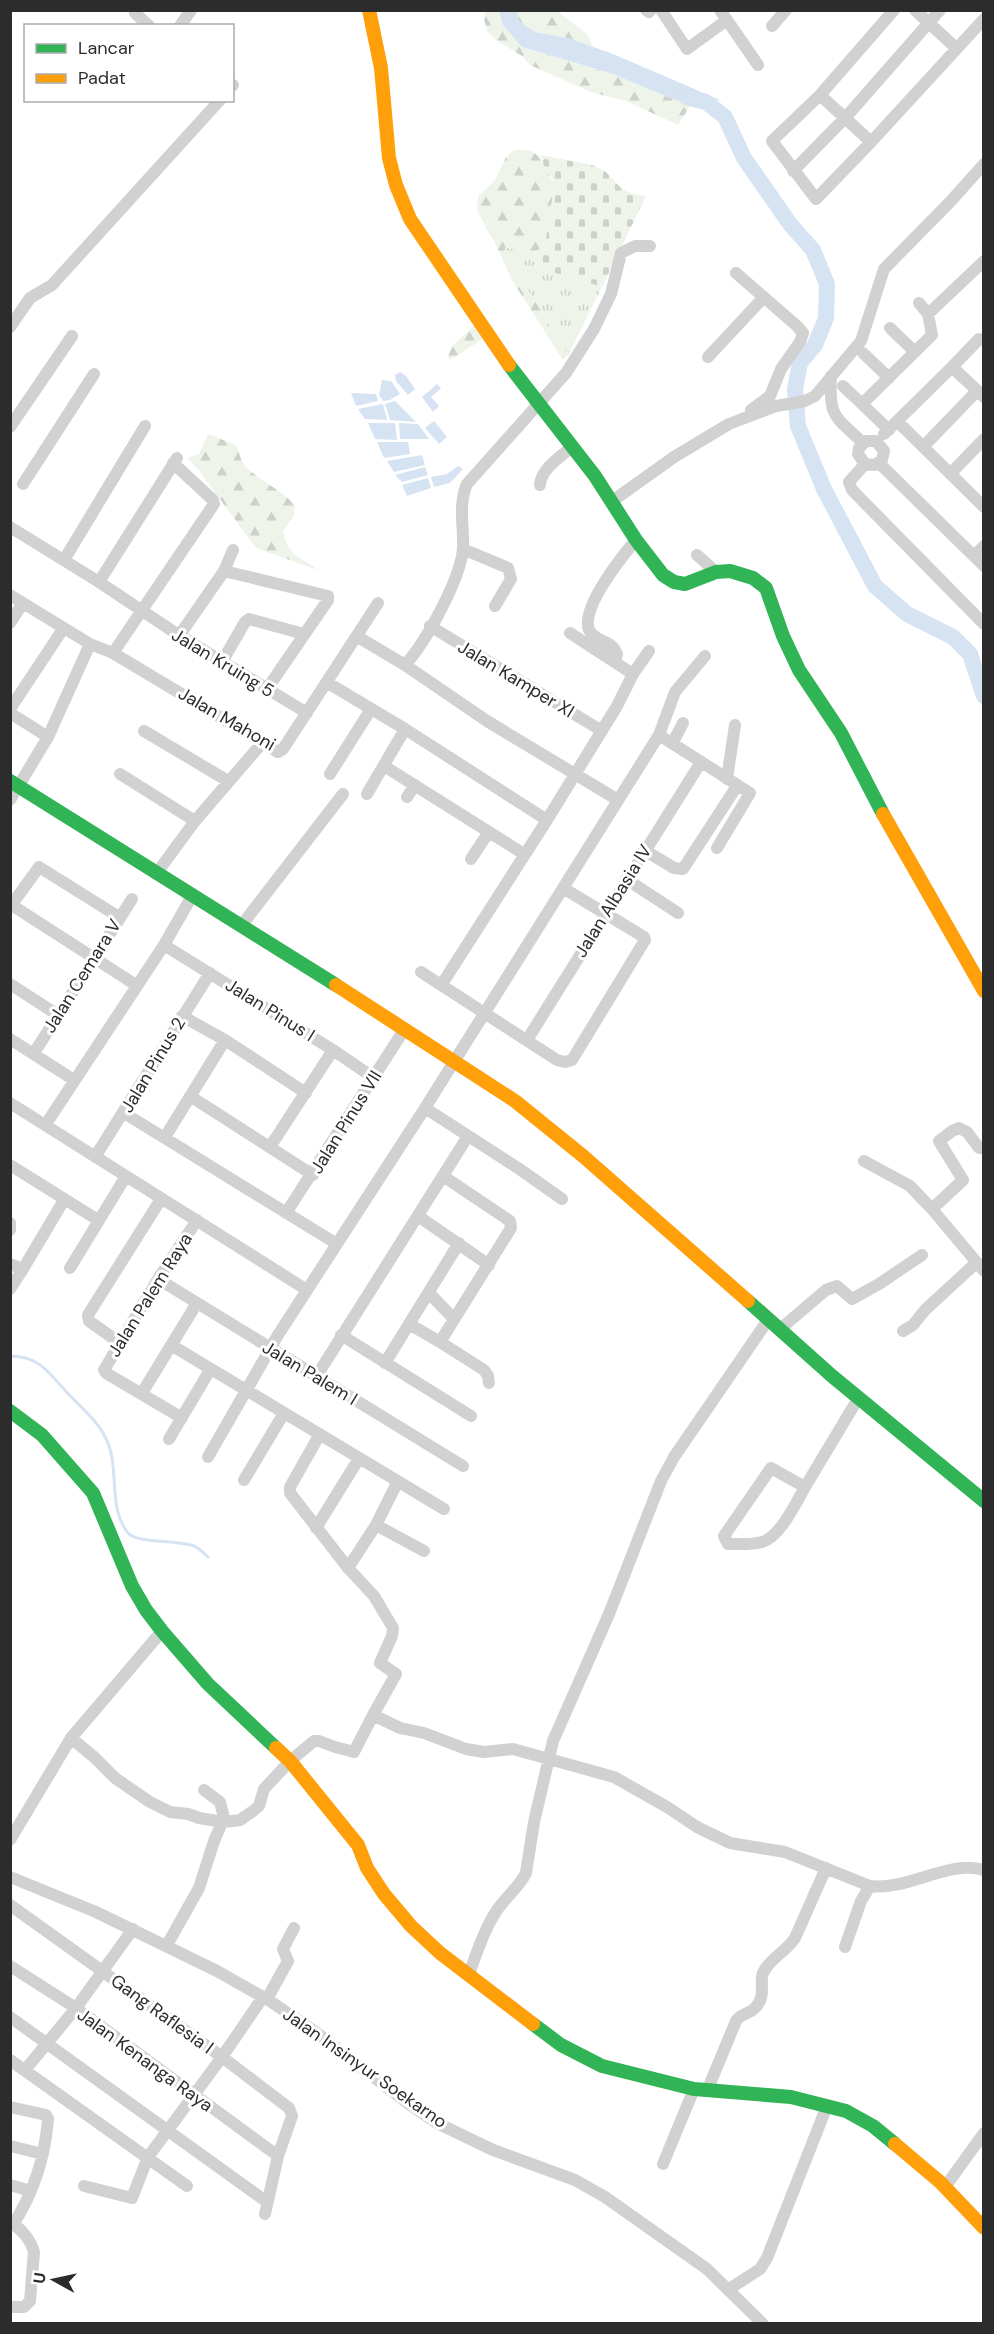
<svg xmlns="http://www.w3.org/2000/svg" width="994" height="2334" viewBox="0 0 994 2334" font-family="'DM Sans',sans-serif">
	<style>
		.grass { fill: url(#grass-tufts) }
		.forest { fill: url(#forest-firs) }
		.cemetery { fill: url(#cemetery-stones) }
		.water { fill: #d6e3f2 }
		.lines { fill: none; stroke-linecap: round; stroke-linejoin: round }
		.stream { stroke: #d6e3f2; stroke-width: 3 }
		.river { stroke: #d6e3f2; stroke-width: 16 }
		.street { stroke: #d1d1d1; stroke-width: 12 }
		.fast { stroke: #30b455; stroke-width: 14 }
		.slow { stroke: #ff9f0a; stroke-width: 14 }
		.labels { text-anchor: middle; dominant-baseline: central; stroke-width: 6; stroke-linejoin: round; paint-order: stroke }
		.street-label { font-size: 18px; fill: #2c2c2c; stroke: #fff }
	</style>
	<defs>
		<pattern id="grass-tufts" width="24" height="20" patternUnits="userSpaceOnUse" patternTransform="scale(1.5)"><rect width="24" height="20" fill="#eef4ea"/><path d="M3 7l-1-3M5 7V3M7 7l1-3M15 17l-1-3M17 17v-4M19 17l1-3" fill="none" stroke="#ccd1c9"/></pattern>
		<pattern id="forest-firs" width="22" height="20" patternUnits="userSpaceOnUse" patternTransform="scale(1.5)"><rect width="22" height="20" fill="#eef4ea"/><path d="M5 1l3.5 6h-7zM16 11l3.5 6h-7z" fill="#ccd1c9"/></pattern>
		<pattern id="cemetery-stones" width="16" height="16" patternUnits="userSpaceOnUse" patternTransform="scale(1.5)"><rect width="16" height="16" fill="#eef4ea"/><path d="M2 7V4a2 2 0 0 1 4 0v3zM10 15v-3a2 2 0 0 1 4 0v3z" fill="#ccd1c9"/></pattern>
	</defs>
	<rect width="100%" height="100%" fill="#fff"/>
	<!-- grass -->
	<path class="grass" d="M505,247L526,252C534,272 583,280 602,287L568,355L505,254Z"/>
	<!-- forest -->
	<path class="forest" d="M485,11H499L500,15L522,47L610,73L690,106L678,125L626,101L591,92L530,65L522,56L496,40L487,31L484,19Z
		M517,11H557L587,34L593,47L568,38L535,32L519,21Z
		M514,150C543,148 539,161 552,181L555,182L546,238L539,250L526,252L505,247V253L568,355L563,360L512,280L494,241L477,211L478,196L494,182L506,157Z
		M475,325L484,338L450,360L448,357L452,346Z
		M208,434L236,445C239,452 241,462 246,467C261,482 282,490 295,505L294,516L283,531C287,556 300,556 318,570L256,548L197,468L187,458L199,454Z"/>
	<!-- cemetery -->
	<path class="cemetery" d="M540,155L592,165L605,171L620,187L630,193L646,196L602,287C583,280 534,272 526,252L539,250L546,238L555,182L547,173Z"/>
	<!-- water -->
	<path class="water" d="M499,11H517L519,21L535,32L568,38L613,54L720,100L690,106L610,73L522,47L503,25Z
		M400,372L406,376L415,389L408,395L396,381L395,375Z
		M382,380L391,381L400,394L390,400L383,401L379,395Z
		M437,384L441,388L431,397L439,406L433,412L422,397Z
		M351,393L376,394L378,401L356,406Z
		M395,401L416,422L390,420L385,404Z
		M383,404L387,420L365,419L358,409Z
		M434,421L447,437L439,444L425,428Z
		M368,423H395L397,440L375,439Z
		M399,423L418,424L429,439H400Z
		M377,442H408L410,454L384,458Z
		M422,455L425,465L394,472L387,461Z
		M458,466L463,469L450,483L434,487L431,477L447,474Z
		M425,467L428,475L402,482L395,475Z
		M428,478L431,488L407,496L402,485Z"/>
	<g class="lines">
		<!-- stream -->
		<path class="stream" d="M10,1356C19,1356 29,1358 37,1363C48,1369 54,1379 63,1388C79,1407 103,1423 110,1449C118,1476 109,1509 128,1533C138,1544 176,1539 194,1546C199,1548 204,1553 208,1557"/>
		<!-- river -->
		<path class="river" d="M686,97L706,102L725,117L744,158L790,224L813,250L827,284L826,318L815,345L800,363L795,389L798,426L824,489L875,586L907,614L953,637L970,654L984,696"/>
		<!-- street -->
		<path class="street" d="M135,10V13L149,26
			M646,10L649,12L651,10
			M661,10L687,49L727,20
			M720,10L758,65
			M894,10L820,95L772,141L816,199L871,142L984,19
			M915,10L956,48
			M180,26L191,10
			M772,26L786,10
			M232,86L233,85
			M820,95L871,142
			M793,171L846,117L940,10
			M736,273L797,326L803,333L800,342L781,369L770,396L751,410
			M919,303L928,314
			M10,327L30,298L52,285L220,100
			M890,328L915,352
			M863,353L889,378
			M708,357L764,297
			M952,367L979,339
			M831,376C829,418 834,415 863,443
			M843,386L862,404
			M898,422L984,507
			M10,427L72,336
			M889,430L862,404L932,335L928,314L984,261
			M884,434L952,367L984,397
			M923,447L977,391
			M879,463L984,566
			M865,464L858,454L859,448L866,441H876L884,451L882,460L875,465L865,464L849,482L852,490L984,624
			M950,474L984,439
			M23,484L94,374
			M540,485C541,469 560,457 572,447
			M611,502L674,457L729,424L776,406L805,401L815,396L861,341L884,269L950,202L984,164
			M10,527L99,582L174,632L307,713
			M463,549L508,568L511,579L495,606
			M697,555L716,572
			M974,556L984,546
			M64,560L145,426
			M224,571L328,596V600L267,689
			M99,582L177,458
			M10,595L90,644L113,653L214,504L213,500L173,463
			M10,623L23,603
			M430,626L602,731
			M570,633L633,674
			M179,636L224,571L233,550
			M358,637L405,665L487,721L618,800
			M113,653L278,752L283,749L378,603
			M222,662L245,622L249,619L304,634
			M615,662L617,654C611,640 601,643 592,634C573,616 624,554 636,540
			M405,665C426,642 460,580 463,549C464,527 458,504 467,484L566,373L594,329L611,294L621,253L635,246H650
			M328,683L405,729L547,820
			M10,709L63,629
			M10,713L48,737
			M144,731L228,781
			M659,735L750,793L717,848
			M673,742L683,723
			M384,766L524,854
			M120,774L195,821
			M330,774L371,709
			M727,779L735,725
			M367,794L405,729
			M407,797L415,785
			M10,800L48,737L90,644
			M644,850L674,868L683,869L737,786
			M471,859L488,833
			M156,874L195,821L262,743
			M626,879L678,913
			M10,904L136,985
			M10,907L39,867L119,917
			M241,926L343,794
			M164,945L333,1050L374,1078
			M421,972L557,1060L565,1062L572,1060L645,940L644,937L563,888
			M10,984L58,1015
			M442,984L547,820L617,706L633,674L649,651
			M182,1016L225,1040L306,1093
			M10,1039L74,1080
			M527,1040L701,762
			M34,1053L132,899
			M190,1096L313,1175
			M10,1103L307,1290
			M425,1108L518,1168L562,1199
			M124,1113L337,1244
			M46,1124L164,945L192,896
			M165,1137L225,1040
			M270,1147L333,1050
			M95,1157L210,973
			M864,1161L910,1186L932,1209L984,1271
			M10,1165L98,1220
			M932,1209L963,1180L939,1141L952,1131L959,1128L967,1132L979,1148H984
			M286,1213L404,1030
			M418,1216L489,1265
			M10,1223V1230
			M10,1264L23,1269L64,1200
			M70,1268L126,1176
			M158,1279L463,1466
			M10,1289L23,1269
			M429,1293L454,1319
			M409,1324L440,1342L511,1228L510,1221L443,1176
			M779,1330L826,1290L837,1286L852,1299L879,1284L922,1255
			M903,1331L913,1325L925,1310L976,1263
			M341,1335L471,1416
			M440,1342L484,1370L488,1376L489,1383
			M120,1343L89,1321L88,1315L161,1199
			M171,1345L444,1509
			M385,1363L459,1243
			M316,1377L468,1136
			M142,1393L197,1303
			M182,1418L106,1373L104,1370L158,1279L197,1220
			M320,1434L290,1487V1493L348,1568L374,1596L393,1628L392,1636L380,1663L396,1674L373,1715L400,1728L424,1733L466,1749L484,1752L513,1749L614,1777L667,1807L697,1827L730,1843L785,1852L870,1886C908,1891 949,1859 984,1870
			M169,1439L210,1370
			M208,1457L278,1335L425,1108L659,735L675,692L705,656
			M771,1468L805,1487C796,1503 780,1537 762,1542C751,1545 739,1544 728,1544L724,1536Z
			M244,1480L284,1413
			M805,1487L859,1397
			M376,1525L424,1551
			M316,1528L358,1460
			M348,1568L376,1525L397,1483
			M71,1738L94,1757L115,1778L150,1802L170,1812L188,1814L199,1818L223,1822L240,1820L253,1811L259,1806L264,1789L290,1761L314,1741H319L335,1747L354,1752L373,1715
			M10,1840L71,1738L162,1631
			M10,1877L96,1912L217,1971L270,2001L321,2036L406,2102L437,2123L493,2150L575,2180L605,2197L707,2269L763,2324
			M10,1905L218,2054L289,2108L292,2116L278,2156L265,2214
			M167,1945L199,1888L214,1841L224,1818L220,1802L204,1790
			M845,1947L861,1901L870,1886
			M10,1966L76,2008L278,2156
			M469,1974C477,1952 484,1930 497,1910C506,1897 519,1887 526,1873L534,1822L553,1741L609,1614L661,1481L674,1457L768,1320
			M267,1999L288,1961L283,1949L294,1928
			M10,2017L267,2202
			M10,2060L187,2186
			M25,2070L76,2008L133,1929
			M707,2091L736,2021C741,2013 748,2015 755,2008C767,1996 759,1983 763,1973C770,1958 786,1952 795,1938L826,1868
			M10,2107L46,2115L48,2119C45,2156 34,2192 14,2223
			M10,2146L43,2154
			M663,2164L694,2089
			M10,2185L31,2191
			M84,2186L132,2198L148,2157L222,2057L263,1997
			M945,2187L984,2133
			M10,2223C21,2227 31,2241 34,2252L30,2301L24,2307H10
			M729,2289L760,2269L767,2258L827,2106"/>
		<!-- fast -->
		<path class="fast" d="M509,365L595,476L636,540L663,575L674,582L685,584L716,572L730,571L753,578L766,588L783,636L799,670L841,733L883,814
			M10,781L336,985
			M748,1301L832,1376L984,1501
			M10,1411L42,1435L93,1493L132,1586L146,1610L162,1631L208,1684L276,1748
			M533,2024L561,2045L602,2066L694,2089L791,2097L846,2111L873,2126L895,2144"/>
		<!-- slow -->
		<path class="slow" d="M369,10L381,68L389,158L396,185L410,219L509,365
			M883,814L984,991
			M336,985L515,1101L583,1156L748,1301
			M276,1748L290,1761L358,1845L367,1868L384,1894L411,1926L440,1953L533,2024
			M895,2144L940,2182L984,2228"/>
	</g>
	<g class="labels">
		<!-- street labels -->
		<g class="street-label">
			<text transform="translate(223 663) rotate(31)">Jalan Kruing 5</text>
			<text transform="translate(516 679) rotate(31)">Jalan Kamper XI</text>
			<text transform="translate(227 719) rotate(30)">Jalan Mahoni</text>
			<text transform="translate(613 901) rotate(-58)">Jalan Albasia lV</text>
			<text transform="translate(82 976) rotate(-58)">Jalan Cemara V</text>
			<text transform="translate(270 1010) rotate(32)">Jalan Pinus I</text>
			<text transform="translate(153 1065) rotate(-59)">Jalan Pinus 2</text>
			<text transform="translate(346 1122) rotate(-58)">Jalan Pinus VII</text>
			<text transform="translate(150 1295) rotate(-58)">Jalan Palem Raya</text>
			<text transform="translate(310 1373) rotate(31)">Jalan Palem I</text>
			<text transform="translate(162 2014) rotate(36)">Gang Raflesia l</text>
			<text transform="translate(145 2060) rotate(36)">Jalan Kenanga Raya</text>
			<text transform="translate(365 2068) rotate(35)">Jalan Insinyur Soekarno</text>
		</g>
	</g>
	<!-- border -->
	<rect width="994" height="2334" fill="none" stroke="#2c2c2c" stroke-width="24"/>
	<!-- legend -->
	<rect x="24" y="24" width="210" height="78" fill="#ffffff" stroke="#ababab" stroke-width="1.5"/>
	<rect x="36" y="44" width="30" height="9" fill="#30b455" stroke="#ababab" stroke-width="1.5"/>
	<text x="78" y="54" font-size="18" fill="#2c2c2c">Lancar</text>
	<rect x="36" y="74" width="30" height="9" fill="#ff9f0a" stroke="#ababab" stroke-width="1.5"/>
	<text x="78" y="84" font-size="18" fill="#2c2c2c">Padat</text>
	<!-- north arrow -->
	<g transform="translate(54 2280) rotate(278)" stroke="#ffffff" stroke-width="4.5" paint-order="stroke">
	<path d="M0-4.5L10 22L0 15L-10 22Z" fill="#2c2c2c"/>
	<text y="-9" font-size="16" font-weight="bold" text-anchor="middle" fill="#2c2c2c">U</text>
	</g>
</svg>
